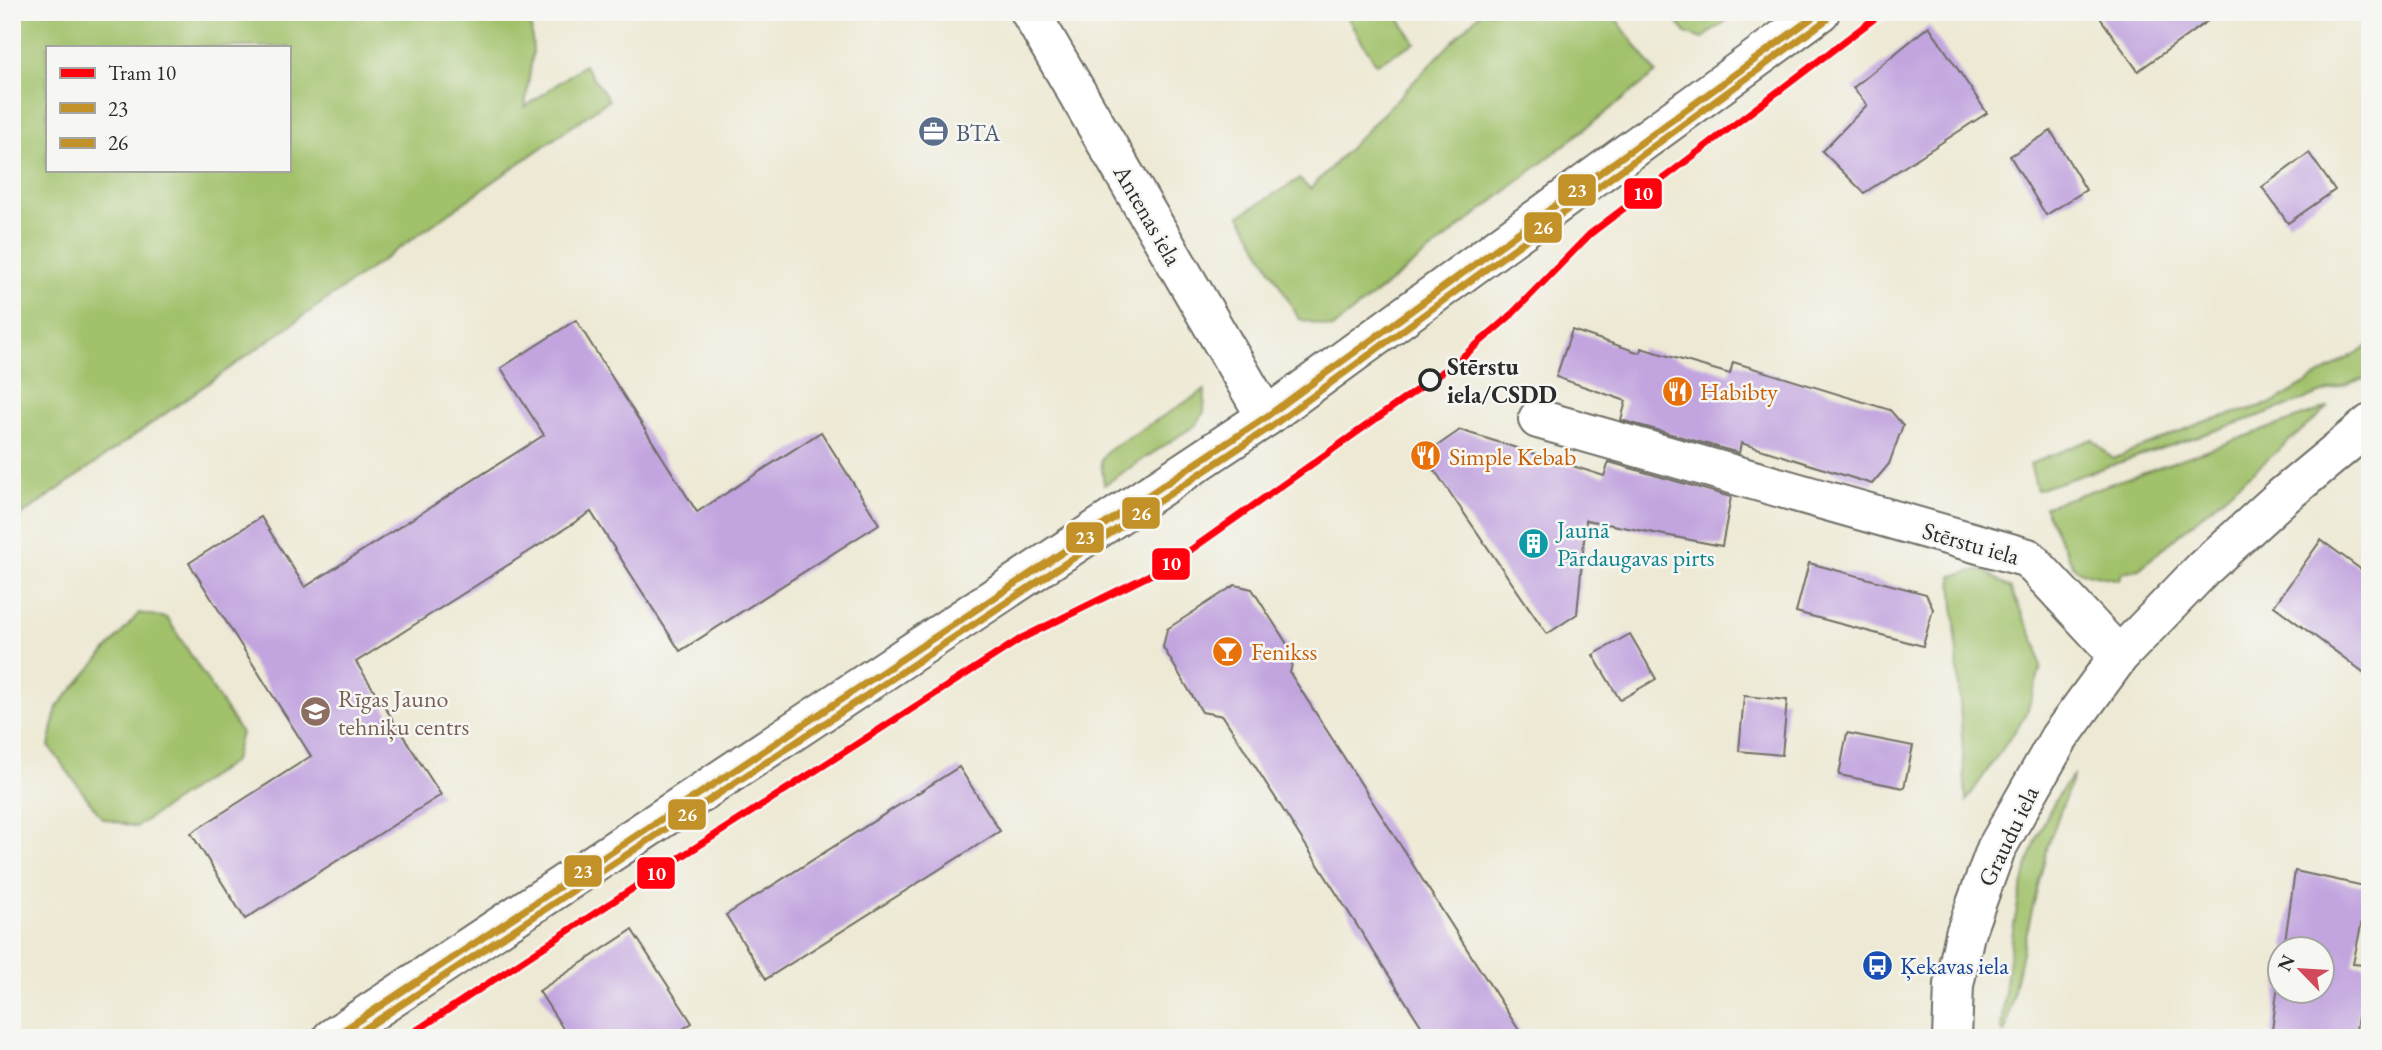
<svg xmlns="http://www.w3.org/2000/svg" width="2382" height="1050" viewBox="0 0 2382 1050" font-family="'EB Garamond',serif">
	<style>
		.green { fill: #a1c16a; stroke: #66764a; stroke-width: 2; fill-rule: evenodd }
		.building { fill: #c2a5df }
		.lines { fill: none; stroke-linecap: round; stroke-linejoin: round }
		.minor-casing { stroke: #6f6e66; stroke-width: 42 }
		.tertiary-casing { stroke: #6f6e66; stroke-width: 42 }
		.secondary-casing { stroke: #6f6e66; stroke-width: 42 }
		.minor { stroke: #fff; stroke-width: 38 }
		.tertiary { stroke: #fff; stroke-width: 38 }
		.secondary { stroke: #fff; stroke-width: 38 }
		.bus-1-casing { stroke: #f6f6f2; stroke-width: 12 }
		.bus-2-casing { stroke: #f6f6f2; stroke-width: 12 }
		.bus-1 { stroke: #c29228; stroke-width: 7 }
		.bus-2 { stroke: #c29228; stroke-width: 7 }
		.tram-1-casing { stroke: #f6f6f2; stroke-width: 12 }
		.tram-1 { stroke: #ff000c; stroke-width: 7 }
		.stop-dot { fill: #f6f6f2; stroke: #2b2b2b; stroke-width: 3.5 }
		.labels { text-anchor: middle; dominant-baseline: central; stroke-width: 5; stroke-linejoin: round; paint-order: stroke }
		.service-label { font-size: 24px; fill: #4e5e75; stroke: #f6f6f2; text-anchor: start }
		.street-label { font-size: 24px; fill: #2b2b2b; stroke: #f6f6f2 }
		.stop-label { font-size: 24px; font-weight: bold; fill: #2b2b2b; stroke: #f6f6f2; text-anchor: start }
		.food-label { font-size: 24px; fill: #c56008; stroke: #f6f6f2; text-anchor: start }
		.culture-label { font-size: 24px; fill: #0d838f; stroke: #f6f6f2; text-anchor: start }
		.education-label { font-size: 24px; fill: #785e54; stroke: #f6f6f2; text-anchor: start }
		.transit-label { font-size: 24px; fill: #164399; stroke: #f6f6f2; text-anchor: start }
		.line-badge { stroke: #f6f6f2; stroke-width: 2.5 }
		.badge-label { font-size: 19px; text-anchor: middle; font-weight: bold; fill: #fff }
	</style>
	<rect width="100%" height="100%" fill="#f6f6f2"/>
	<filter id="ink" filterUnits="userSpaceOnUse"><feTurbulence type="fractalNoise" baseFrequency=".0143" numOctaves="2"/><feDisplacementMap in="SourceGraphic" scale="14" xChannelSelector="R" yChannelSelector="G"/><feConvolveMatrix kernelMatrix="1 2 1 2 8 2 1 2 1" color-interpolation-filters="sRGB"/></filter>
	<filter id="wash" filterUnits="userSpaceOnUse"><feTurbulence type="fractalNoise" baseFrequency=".00686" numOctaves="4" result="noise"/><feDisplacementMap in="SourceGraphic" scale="28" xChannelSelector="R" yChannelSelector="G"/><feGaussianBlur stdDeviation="1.57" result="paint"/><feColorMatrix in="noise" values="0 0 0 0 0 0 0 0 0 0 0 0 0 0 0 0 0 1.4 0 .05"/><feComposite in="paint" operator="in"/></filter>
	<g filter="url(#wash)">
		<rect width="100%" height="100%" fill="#ede9d4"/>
		<!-- green -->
		<path class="green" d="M12,12H530L533,51L525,107L584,65L609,100L12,522ZM47,47H289V170H47Z
			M1344,12H1395L1415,43L1376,64Z
			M1481,12H1611L1656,73L1332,328L1299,319L1240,215L1299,179L1310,189Z
			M1668,12H1738L1702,39L1687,34Z
			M2370,345V376L2250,419L2037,490L2030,464L2092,439L2113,459L2203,422L2273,403Z
			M1205,390L1204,412L1197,424L1104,485L1101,460L1107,451Z
			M2329,407L2139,569L2122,572L2120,580L2081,572L2073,566L2044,507Z
			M1982,569L2010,588L2037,646L2041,667L2026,715L1966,801L1952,576Z
			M139,613L167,618L241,733L234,761L136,827L102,818L49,746L57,707Z
			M2074,774L2048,845L2022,952L2005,1033L2001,1029C2010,945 2018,841 2074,774Z"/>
		<g id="blocks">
			<!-- building -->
			<path class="building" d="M2096,12H2220L2138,71Z
				M1929,26L1987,113L1864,193L1822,151L1867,105L1853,88Z
				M2051,131L2086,190L2046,215L2010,156Z
				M2309,153L2335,190L2288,223L2262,187Z
				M576,320L697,512L821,432L879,524L680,651L591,512L356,662L441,795L245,919L191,833L311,756L189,563L261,517L305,587L544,435L501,368Z
				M1572,330L1640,353L1641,348L1730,374L1733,362L1890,410L1903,425L1889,464L1872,484L1741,443L1739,453L1621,420L1626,401L1556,377Z
				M1460,430L1604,476L1609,462L1731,497L1722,546L1586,520L1577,614L1547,634L1424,455Z
				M2321,540L2370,576V677L2274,606Z
				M1809,563L1926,594L1933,609L1923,646L1796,612Z
				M1235,585L1252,589L1294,655L1290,673L1524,1038H1429L1223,716L1202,712L1163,647L1167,629Z
				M1630,634L1656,679L1620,700L1593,655Z
				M1744,696L1787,700L1782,755L1739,751Z
				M1847,733L1913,746L1904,788L1839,775Z
				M959,767L1000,831L766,979L726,915Z
				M2295,871L2369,887L2353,964L2365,965L2355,1038H2271L2280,969V990H2322V948H2284Z
				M632,930L692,1023L669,1038H569L539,991Z"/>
		</g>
	</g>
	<g filter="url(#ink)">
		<use href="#blocks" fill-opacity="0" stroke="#6f6e66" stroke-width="2"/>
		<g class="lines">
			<defs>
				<path id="minor" d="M1030,12L1266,417
					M1538,419L2028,558L2119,656"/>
				<path id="tertiary" d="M332,1038L1266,417L1820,12"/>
				<path id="secondary" d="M1952,1038L1954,985L1965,934L1996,849L2059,738L2119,656L2204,568L2282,497L2370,424"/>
			</defs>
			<!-- minor casing -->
			<use href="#minor" class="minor-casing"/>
			<!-- tertiary casing -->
			<use href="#tertiary" class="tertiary-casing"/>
			<!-- secondary casing -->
			<use href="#secondary" class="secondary-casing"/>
			<!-- minor -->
			<use href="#minor" class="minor"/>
			<!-- tertiary -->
			<use href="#tertiary" class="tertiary"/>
			<!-- secondary -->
			<use href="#secondary" class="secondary"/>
			<defs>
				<path id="bus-1" d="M332,1038L1266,417L1820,12"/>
				<path id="bus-2" d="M351,1038L1272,426L1826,20"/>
			</defs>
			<!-- bus-1 casing -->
			<use href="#bus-1" class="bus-1-casing"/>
			<!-- bus-2 casing -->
			<use href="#bus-2" class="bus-2-casing"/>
			<!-- bus-1 -->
			<use href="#bus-1" class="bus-1"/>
			<!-- bus-2 -->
			<use href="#bus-2" class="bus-2"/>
			<defs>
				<path id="tram-1" d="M405,1038L670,864L1022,638L1168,566L1459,360L1511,315L1590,234L1883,12"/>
			</defs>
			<!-- tram-1 casing -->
			<use href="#tram-1" class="tram-1-casing"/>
			<!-- tram-1 -->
			<use href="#tram-1" class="tram-1"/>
		</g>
	</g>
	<!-- icons -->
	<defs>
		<symbol id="office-disc" viewBox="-11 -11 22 22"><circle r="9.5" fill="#5c6f8a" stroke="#f6f6f2"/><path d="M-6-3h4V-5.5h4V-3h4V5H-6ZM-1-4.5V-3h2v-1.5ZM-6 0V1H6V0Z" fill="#fff"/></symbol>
		<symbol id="restaurant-disc" viewBox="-11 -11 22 22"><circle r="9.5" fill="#e8710a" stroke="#f6f6f2"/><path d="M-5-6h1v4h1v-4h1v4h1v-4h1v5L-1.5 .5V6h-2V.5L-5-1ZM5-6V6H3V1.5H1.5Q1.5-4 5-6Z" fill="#fff"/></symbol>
		<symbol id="building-disc" viewBox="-11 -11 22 22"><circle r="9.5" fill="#0f9aa8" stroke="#f6f6f2"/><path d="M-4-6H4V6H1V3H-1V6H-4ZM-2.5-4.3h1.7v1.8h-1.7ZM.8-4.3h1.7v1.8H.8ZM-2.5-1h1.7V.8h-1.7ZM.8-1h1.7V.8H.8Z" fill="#fff"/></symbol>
		<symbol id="bar-disc" viewBox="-11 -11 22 22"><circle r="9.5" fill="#e8710a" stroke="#f6f6f2"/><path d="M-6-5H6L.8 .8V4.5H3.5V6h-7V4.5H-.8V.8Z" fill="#fff"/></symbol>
		<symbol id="school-disc" viewBox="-11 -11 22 22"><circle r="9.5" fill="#8d6e63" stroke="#f6f6f2"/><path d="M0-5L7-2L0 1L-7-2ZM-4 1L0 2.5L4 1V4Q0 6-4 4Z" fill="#fff"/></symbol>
		<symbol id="bus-disc" viewBox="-11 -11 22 22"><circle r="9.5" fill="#1a4fb4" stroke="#f6f6f2"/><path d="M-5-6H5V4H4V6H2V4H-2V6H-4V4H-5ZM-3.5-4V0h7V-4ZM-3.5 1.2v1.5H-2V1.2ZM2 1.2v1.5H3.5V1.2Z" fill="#fff"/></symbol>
	</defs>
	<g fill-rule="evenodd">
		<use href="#office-disc" x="916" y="114" width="35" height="35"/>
		<use href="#restaurant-disc" x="1660" y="374" width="35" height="35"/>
		<use href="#restaurant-disc" x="1408" y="438" width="35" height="35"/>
		<use href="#building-disc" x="1516" y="526" width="35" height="35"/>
		<use href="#bar-disc" x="1210" y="634" width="35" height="35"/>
		<use href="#school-disc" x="298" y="694" width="35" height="35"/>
		<use href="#bus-disc" x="1860" y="948" width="35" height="35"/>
	</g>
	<!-- markers -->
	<circle class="stop-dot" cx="1430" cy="380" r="10"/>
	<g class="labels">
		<!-- service labels -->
		<g class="service-label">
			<text x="956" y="132">BTA</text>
		</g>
		<!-- street labels -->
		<g class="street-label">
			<text transform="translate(1148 215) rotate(60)">Antenas iela</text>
			<text transform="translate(1971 543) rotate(16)">Stērstu iela</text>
			<text transform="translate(2008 836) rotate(-64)">Graudu iela</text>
		</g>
		<!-- stop labels -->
		<g class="stop-label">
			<text x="1447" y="366">Stērstu<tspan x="1447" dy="28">iela/CSDD</tspan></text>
		</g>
		<!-- food labels -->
		<g class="food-label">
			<text x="1700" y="391">Habibty</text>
			<text x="1449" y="456">Simple Kebab</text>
			<text x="1251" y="651">Fenikss</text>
		</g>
		<!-- culture labels -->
		<g class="culture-label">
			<text x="1557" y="529">Jaunā<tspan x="1557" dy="28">Pārdaugavas pirts</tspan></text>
		</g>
		<!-- education labels -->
		<g class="education-label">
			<text x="338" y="698">Rīgas Jauno<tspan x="338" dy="28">tehniķu centrs</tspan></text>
		</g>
		<!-- transit labels -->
		<g class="transit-label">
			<text x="1900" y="965">Ķekavas iela</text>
		</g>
	</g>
	<g class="line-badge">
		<rect x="1557" y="173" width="40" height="34" rx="7" fill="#c29228"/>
		<rect x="1623" y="177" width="40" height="33" rx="7" fill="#ff000c"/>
		<rect x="1523" y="211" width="40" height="33" rx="7" fill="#c29228"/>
		<rect x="1121" y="496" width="40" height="34" rx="7" fill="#c29228"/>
		<rect x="1065" y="521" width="40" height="33" rx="7" fill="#c29228"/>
		<rect x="1151" y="547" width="40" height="34" rx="7" fill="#ff000c"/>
		<rect x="667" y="798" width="40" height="33" rx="7" fill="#c29228"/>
		<rect x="563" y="854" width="40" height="34" rx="7" fill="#c29228"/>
		<rect x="636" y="856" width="40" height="34" rx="7" fill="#ff000c"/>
	</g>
	<g class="badge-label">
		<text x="1577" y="197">23</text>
		<text x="1643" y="200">10</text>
		<text x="1543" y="234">26</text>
		<text x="1141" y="520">26</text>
		<text x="1085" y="544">23</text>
		<text x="1171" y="570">10</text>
		<text x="687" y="821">26</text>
		<text x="583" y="878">23</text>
		<text x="656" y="880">10</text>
	</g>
	<!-- margin -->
	<rect width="2382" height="1050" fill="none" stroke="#f6f6f2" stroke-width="42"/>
	<!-- legend -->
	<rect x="46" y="46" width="245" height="126" fill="#f6f6f2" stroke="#a5a5a2" stroke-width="2"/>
	<rect x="60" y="68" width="35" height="10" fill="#ff000c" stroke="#a5a5a2" stroke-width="2"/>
	<text x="108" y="80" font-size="21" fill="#2b2b2b">Tram 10</text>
	<rect x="60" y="103" width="35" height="10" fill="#c29228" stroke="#a5a5a2" stroke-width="2"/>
	<text x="108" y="116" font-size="21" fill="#2b2b2b">23</text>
	<rect x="60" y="138" width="35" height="10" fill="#c29228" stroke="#a5a5a2" stroke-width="2"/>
	<text x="108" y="150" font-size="21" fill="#2b2b2b">26</text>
	<!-- north arrow -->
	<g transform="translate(2301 970) rotate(295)"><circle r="33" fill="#f6f6f2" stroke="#a5a5a2" stroke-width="2"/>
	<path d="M0-5L12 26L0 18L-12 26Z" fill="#d1495b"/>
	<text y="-10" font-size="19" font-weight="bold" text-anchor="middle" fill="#2b2b2b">N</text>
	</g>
</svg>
